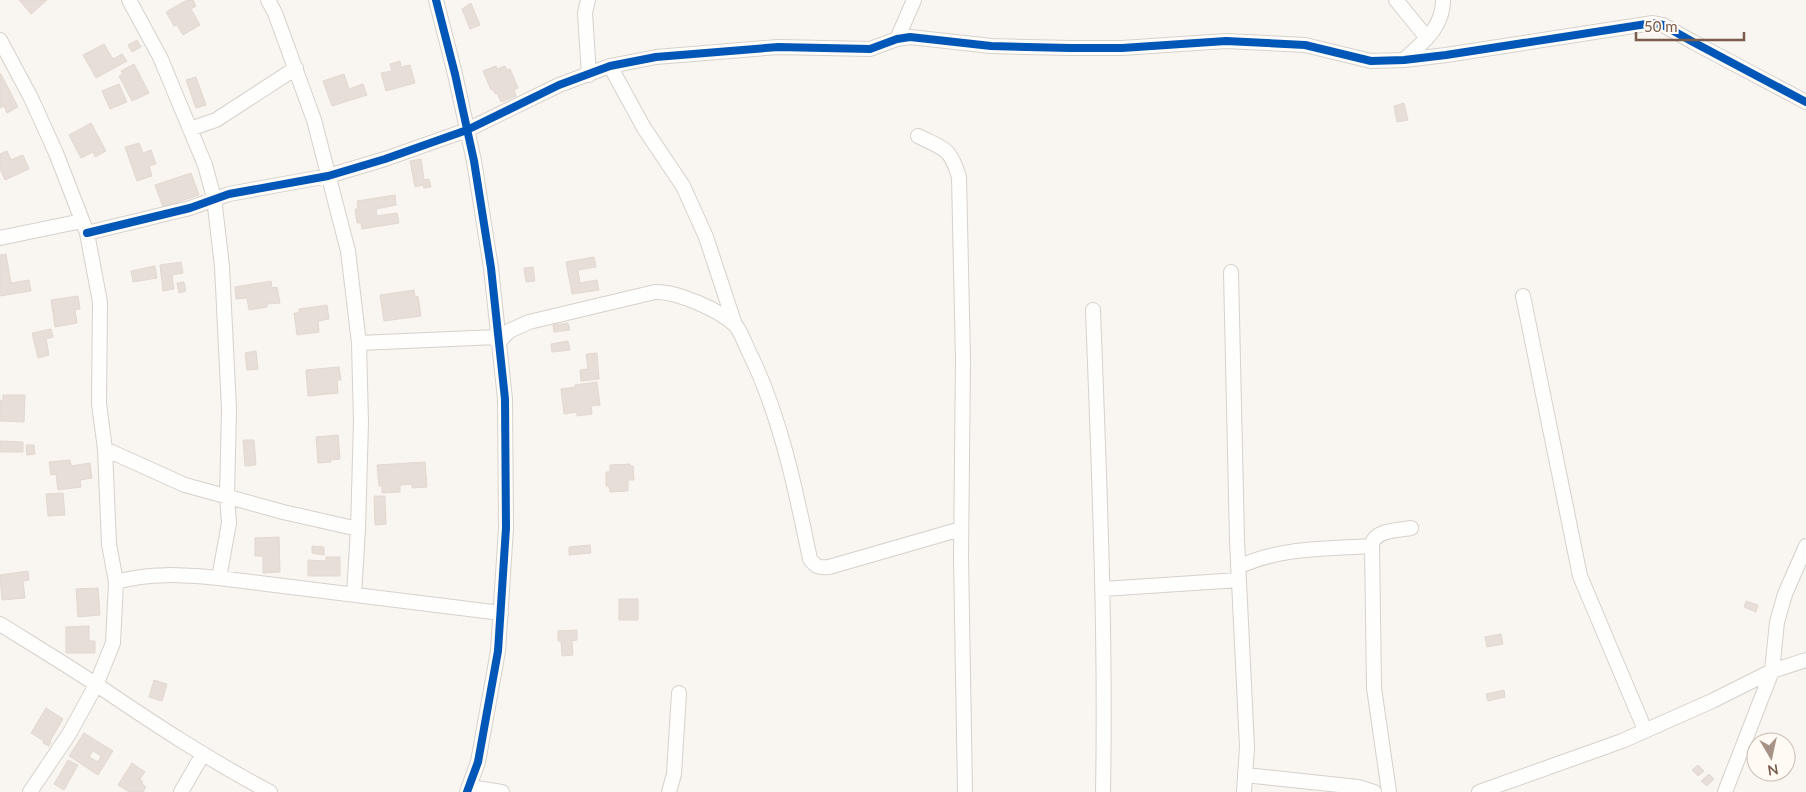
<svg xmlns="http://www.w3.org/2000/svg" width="1806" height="792" viewBox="0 0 1806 792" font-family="Lato,sans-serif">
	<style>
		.building { fill: #e6ded7; stroke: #e2d8d2; fill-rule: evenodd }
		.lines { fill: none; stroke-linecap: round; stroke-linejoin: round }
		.minor-casing { stroke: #d7d1cb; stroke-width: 16 }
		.minor { stroke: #fefefd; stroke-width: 14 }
		.cycleway-casing { stroke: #fffaf3; stroke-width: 11 }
		.cycleway { stroke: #0057b8; stroke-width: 8 }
	</style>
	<rect width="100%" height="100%" fill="#f9f5f0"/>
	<!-- building -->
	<path class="building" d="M19,0H47L31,14Z
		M187,0H193L196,6L191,9L200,25L183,35L177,25L174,26L166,12Z
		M471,3L480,25L470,29L462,9Z
		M137,40L141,47L132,52L128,45Z
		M104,44L113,59L122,54L127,61L96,78L83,55Z
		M400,61L401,67L410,65L415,83L386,91L381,73L392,71L390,64Z
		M134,64L149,93L132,101L119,76L123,74L121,71Z
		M496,66L497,69L505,66L507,70L510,69L518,88L514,90L516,96L501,102L497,93L495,94L493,89L491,90L483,71Z
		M0,74H1L18,107L7,113L4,106L0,108Z
		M344,74L349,89L363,84L367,95L332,106L323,81Z
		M196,77L206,105L196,108L186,80Z
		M119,84L127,102L110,109L102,91Z
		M1404,103L1408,120L1397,122L1394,106Z
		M91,123L106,151L95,157L93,152L81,158L69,135Z
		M139,143L143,153L151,150L156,164L149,166L152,176L137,181L125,147Z
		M7,151L11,160L23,155L29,169L5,180L0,169V154Z
		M421,159L424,180L429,179L431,187L424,188L423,185L415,187L410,161Z
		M191,173L199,195L163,207L155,185Z
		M395,195L396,205L376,209L377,216L397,213L399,223L362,229L361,223H357L355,209H358L357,201Z
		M6,254L11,283L29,280L31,291L0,296V255Z
		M594,257L596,267L578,270L580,283L597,280L599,290L572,294L566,262Z
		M181,262L183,273L172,275L174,289L163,291L160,265Z
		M155,266L157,278L133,282L131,271Z
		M533,267L535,281L526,282L524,268Z
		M271,281L272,288L277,287L280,303L267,304V307L249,310L247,298L236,299L235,287Z
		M184,282L186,291L179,293L177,283Z
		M414,290L415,297L418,296L421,316L384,321L380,295Z
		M78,296L80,309L75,310L77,323L55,327L51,300Z
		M327,305L329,319L318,321L319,332L297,335L294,313H299V309Z
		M568,323L570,330L554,332L553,325Z
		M51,329L53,337L46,339L49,355L38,358L32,333Z
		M568,341L570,350L552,352L551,344Z
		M256,351L258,369L247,370L245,353Z
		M597,353L599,379L581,381L580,370L588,369L586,354Z
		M339,367L341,380H337L338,393L308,396L306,370Z
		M597,382L600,405L591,406L592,414L577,416V412L564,414L561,389L576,387L575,385Z
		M3,395H25L24,422L0,421V400L3,401Z
		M338,435L340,459L330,460L331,462L318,463L316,437Z
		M243,440H254L256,465L245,466Z
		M0,441L23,442V452H0Z
		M26,445H34L35,454L27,455Z
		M70,460L71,466L90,463L92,478L80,480L81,487L58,490L56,474L51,475L49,462Z
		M425,462L427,487L412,488V484L400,485V492L382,493V486H379L377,465Z
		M630,464V466H633L634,480H628V491L610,492L609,486H606V472H610V465Z
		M63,493L65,515L48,516L46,494Z
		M374,496H385L386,524L375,525Z
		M279,537L280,572L263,573V556H255V538Z
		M590,545L591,553L569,555V547Z
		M312,546L324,547V555L312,553Z
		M326,557H340V576H308V560L326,561Z
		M28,571L29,580L23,581L25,598L2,600L0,575Z
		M98,588L100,615L78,617L76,589Z
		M619,599H638V620H619Z
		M1746,601L1758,605L1756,612L1744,607Z
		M89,626V641H95V653H66V627Z
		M577,630V640L572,641L573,655L562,656L561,641H558V631Z
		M1501,634L1503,644L1487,647L1485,637Z
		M154,680L167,684L162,701L149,697Z
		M1504,690L1505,697L1488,701L1486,694Z
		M46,708L63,719L50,741L51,742L49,746L43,743L44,741L31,733Z
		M84,733L113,751L98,775L69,756ZM93,751L101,756L98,762L89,757Z
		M68,760L78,765L64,790L54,784Z
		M132,763L145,772L140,779L143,782L142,784L146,787L143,792H129L118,785Z
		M1698,765L1704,771L1698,776L1692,770Z
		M1709,774L1714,779L1707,786L1701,781Z"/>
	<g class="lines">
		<defs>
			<path id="minor" d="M129,0L160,57L205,165L214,198L222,266L229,409L227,497L229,523L219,578
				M268,0L275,13L314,120L348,251L359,343L361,422L358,529L354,595
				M436,0L455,74L474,161L491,268L505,399L506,528L498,651L478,762L467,792
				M588,0L585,13L589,75
				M1396,0L1427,38
				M897,39L914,0
				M0,40L31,98L56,153L87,233L100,302L99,404L105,449L109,544L116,582L113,643L96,685L69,734L30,792
				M1404,60C1423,42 1443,28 1443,0
				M610,66L644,128L683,186L706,237L735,325
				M190,129L216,120L296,68
				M918,136C944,149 950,147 959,177L963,359L961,557L965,792
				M87,233L190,208L229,194L328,176L385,159L467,130L559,85L610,66L656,57L778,47L870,49L897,39L910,37L991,46L1070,48H1122L1226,41L1305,45L1371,61L1404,60L1446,55L1653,23L1663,25L1693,42L1806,102
				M0,238L82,221
				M1231,272L1237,540L1247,747L1244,792
				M1523,296L1580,576L1645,730
				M1093,310C1099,471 1106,631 1103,792
				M359,343L497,337
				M498,343L509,331L529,322L655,292C676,291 720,310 735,325C741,331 745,344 749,352C780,414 796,491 810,559C816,567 819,568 829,567L961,529
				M105,449L185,485L283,512L358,529
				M1238,567C1281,547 1326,549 1372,546
				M116,582C150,572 184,575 219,578L501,613
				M1103,589L1239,580
				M0,624C32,644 65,664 97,685C153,723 209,760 270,792
				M1245,775L1358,787L1374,792
				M469,787L502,792
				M181,792L203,754
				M669,792L674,774L679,693
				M1389,792L1374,688L1372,544C1375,530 1399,530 1411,528
				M1479,792L1622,741L1712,701L1772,671L1806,660
				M1725,792L1772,671L1777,622L1785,594L1806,546"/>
		</defs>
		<!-- minor casing -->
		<use href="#minor" class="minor-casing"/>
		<!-- minor -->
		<use href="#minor" class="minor"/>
		<defs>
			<path id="cycleway" d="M436,0L455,74L474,161L491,268L505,399L506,528L498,651L478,762L467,792
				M87,233L190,208L229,194L328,176L385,159L467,130L559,85L610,66L656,57L778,47L870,49L897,39L910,37L991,46L1070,48H1122L1226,41L1305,45L1371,61L1404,60L1446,55L1653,23L1663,25L1693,42L1806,102"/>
		</defs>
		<!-- cycleway casing -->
		<use href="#cycleway" class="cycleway-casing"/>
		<!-- cycleway -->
		<use href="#cycleway" class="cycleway"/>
	</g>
	<!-- north arrow -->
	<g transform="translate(1771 757) rotate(171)"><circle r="24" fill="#fffaf3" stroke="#cabbb1"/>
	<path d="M0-4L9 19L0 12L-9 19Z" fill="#a69286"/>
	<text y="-8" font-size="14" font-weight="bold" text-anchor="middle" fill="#7a5c4d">N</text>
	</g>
	<!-- scale -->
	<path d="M1636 32v8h108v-8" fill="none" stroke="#7a5c4d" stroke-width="2.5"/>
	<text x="1644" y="32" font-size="15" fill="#7a5c4d" stroke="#fffaf3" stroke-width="4" paint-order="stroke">50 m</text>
</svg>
